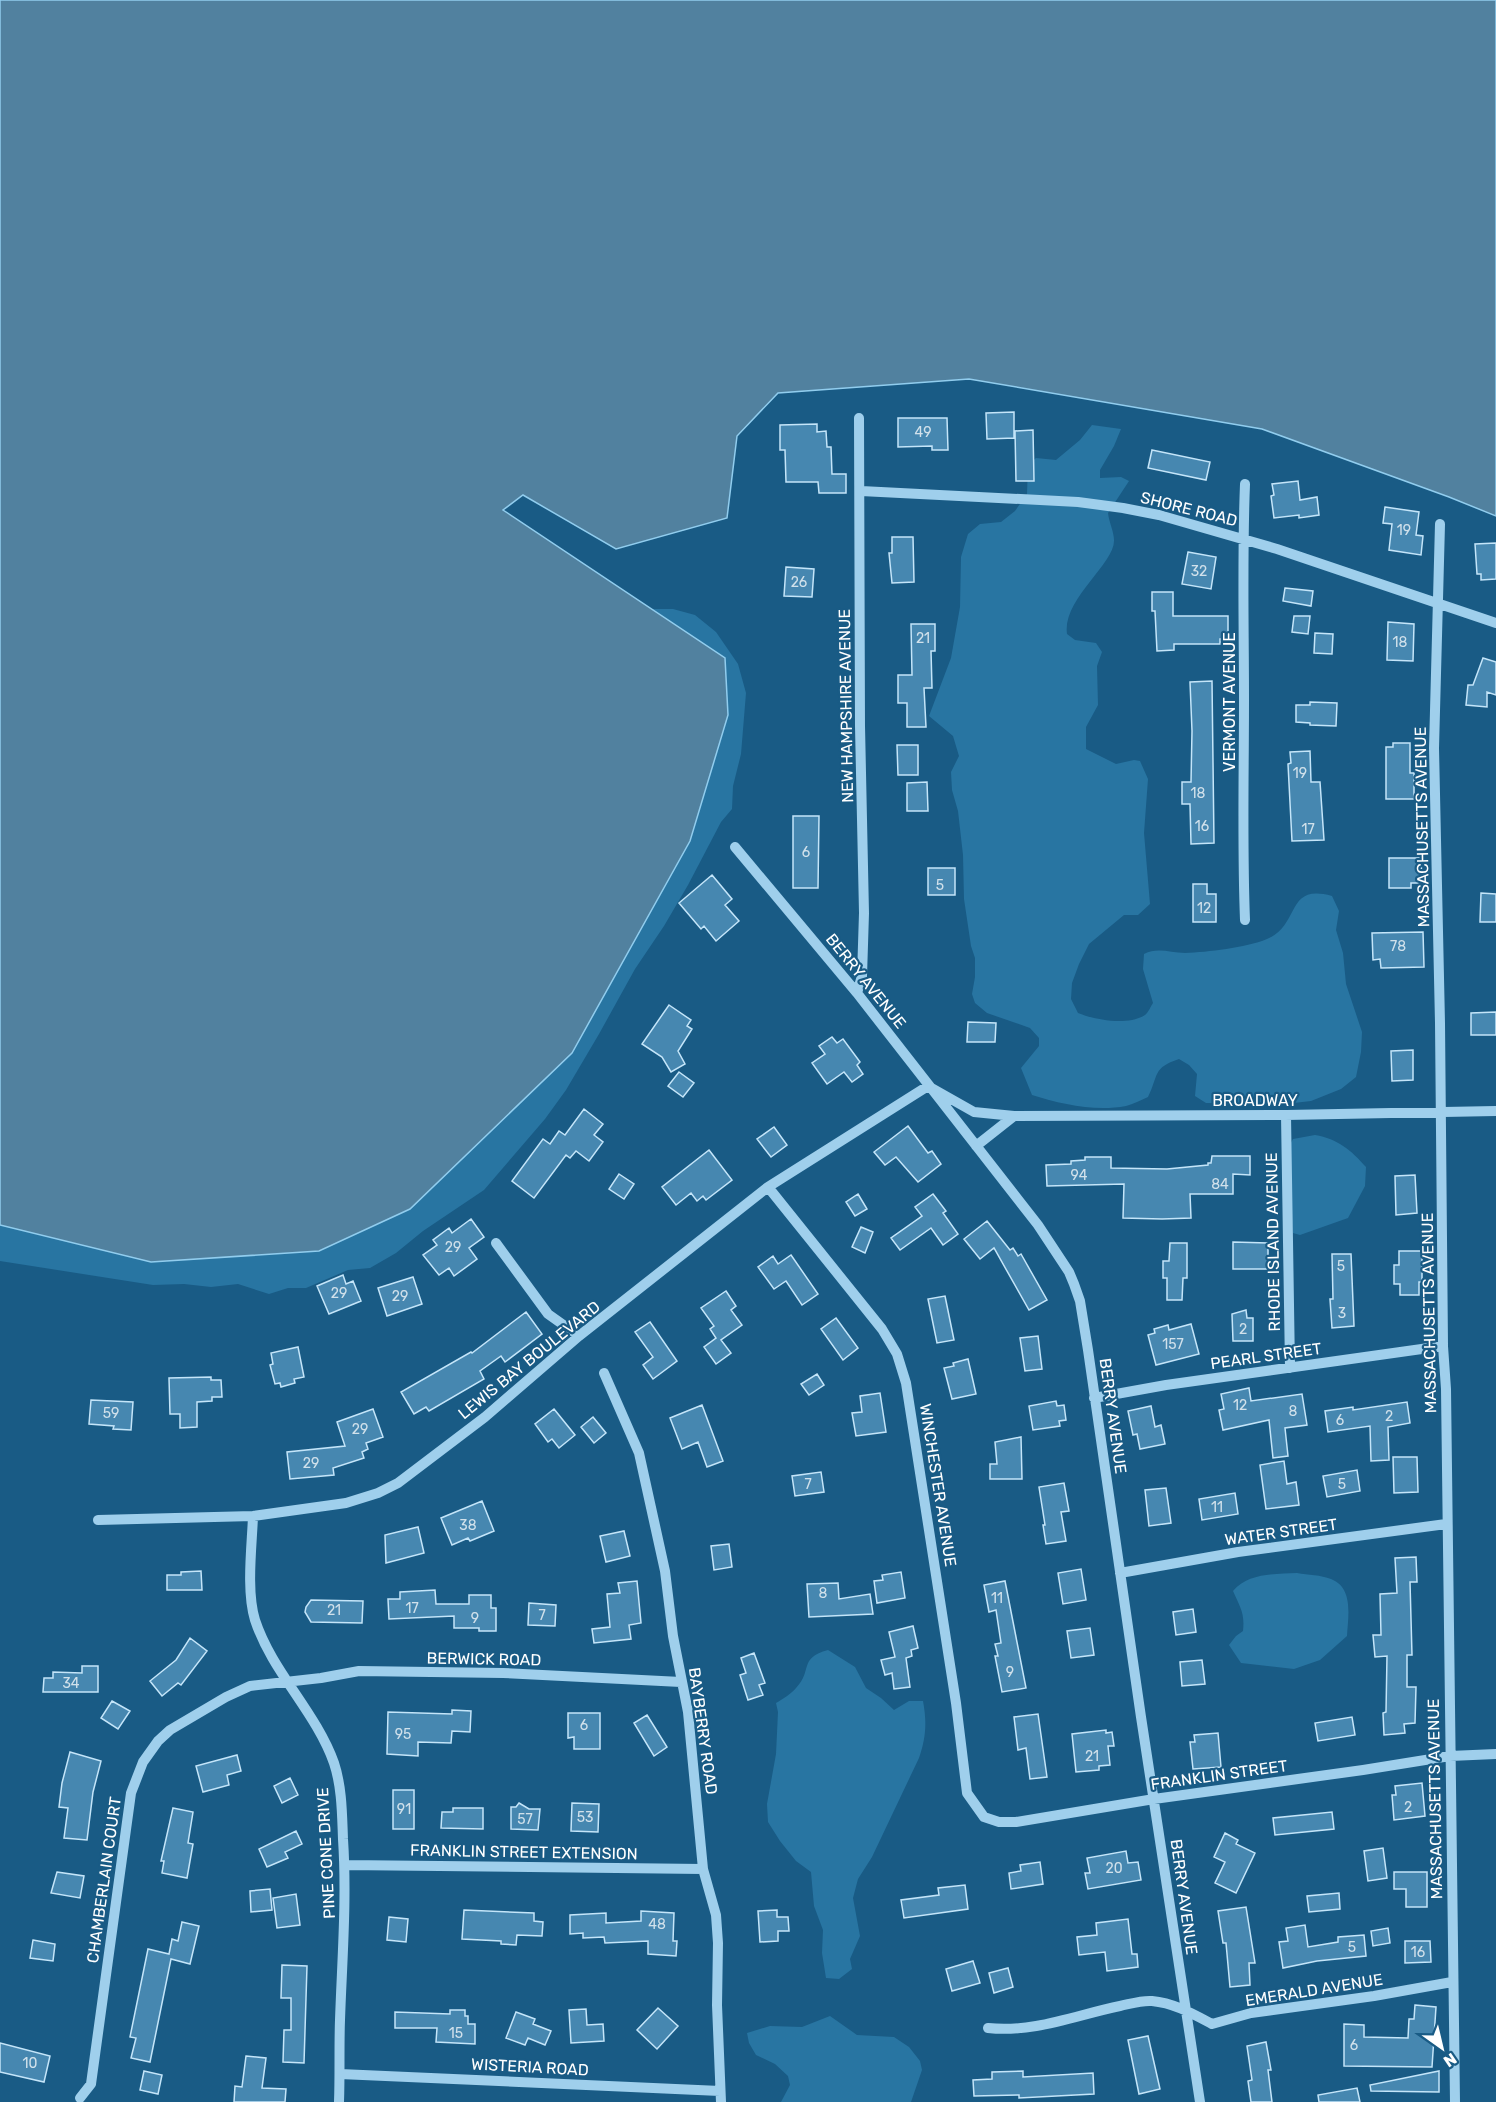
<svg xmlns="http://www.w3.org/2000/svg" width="1496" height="2102" viewBox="0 0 1496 2102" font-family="Rubik,sans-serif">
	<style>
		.green { fill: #2875a2 }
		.water { fill: #51819f; stroke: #91cdee; stroke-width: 1.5 }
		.building { fill: #4687b0; stroke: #c4e5f9; stroke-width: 1.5 }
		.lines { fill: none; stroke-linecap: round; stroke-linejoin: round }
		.minor { stroke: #9fcfec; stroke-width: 10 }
		.labels { text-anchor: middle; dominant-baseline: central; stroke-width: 4.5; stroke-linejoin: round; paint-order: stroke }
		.number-label { font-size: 14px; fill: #d1e1eb }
		.street-label { font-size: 16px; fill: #fff; stroke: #195b85 }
	</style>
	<rect width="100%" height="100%" fill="#195b85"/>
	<!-- green -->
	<path class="green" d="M1092,425L1121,429L1114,446L1100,470V478L1121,477L1129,481L1108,513C1109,522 1114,532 1114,540C1115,564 1062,599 1067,634L1075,640L1096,643L1102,652L1097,666L1098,705L1086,727V749L1116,764L1134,760L1140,761L1148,779L1144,833L1150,904L1138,915H1124L1089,944L1079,964L1072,983L1071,999L1078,1013C1095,1020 1128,1026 1145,1015C1148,1013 1151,1006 1153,1003L1143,969L1144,954C1158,947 1170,953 1185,953C1208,952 1245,948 1267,939C1301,925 1285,883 1332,896L1339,911L1336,930L1343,953L1346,984L1362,1032L1361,1052L1356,1077L1341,1089L1311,1101L1285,1104L1206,1103L1195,1096L1197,1074L1189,1065L1179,1059C1152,1068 1159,1075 1148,1097C1141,1100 1133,1104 1126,1106C1095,1112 1061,1104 1032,1095L1021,1068L1039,1046V1038L1030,1028L987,1013L975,1003L972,994L975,977V958L971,946L964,899L963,855L958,811L952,790L951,772L959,756L953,736L929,716L951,658L960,607L961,557L968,534L980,524L1001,522L1015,511L1027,494L1028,465L1036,458L1056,460L1080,440Z
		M645,609H673L695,615L716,632L738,664L746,693L741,754L733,786L732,809L721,822L688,885L664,926L635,969L599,1034L566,1090L545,1119L484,1190L423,1231L396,1253L370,1268L348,1270L306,1288H288L269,1294L238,1284L211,1287L184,1284L153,1285L0,1261V1177Z
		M1315,1135C1338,1139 1351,1150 1366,1167L1365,1186L1348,1218L1300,1235L1293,1233L1286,1152L1293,1139Z
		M1297,1573C1308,1575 1321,1575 1331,1579C1354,1588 1348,1617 1347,1636L1320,1660L1294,1669L1241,1663L1229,1645L1236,1636L1243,1631C1245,1613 1240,1607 1233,1591C1248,1573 1275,1574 1297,1573Z
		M828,1650L855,1667L866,1688L881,1698L894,1710L909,1701H923C927,1722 926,1738 919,1758L872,1857L858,1879L853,1898L860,1936L850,1959L852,1969L839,1979L826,1978L822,1953L823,1930L814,1906L811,1872L796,1861L780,1841L768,1822L767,1804L776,1754L778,1712L776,1703C783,1699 791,1694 796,1688C813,1671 798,1658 828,1650Z
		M830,2016L857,2035L894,2037L909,2047L920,2061L922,2070L911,2102H781L790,2085L788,2076L775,2064L756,2055L749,2043L747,2033L770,2026L802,2027Z"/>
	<!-- water -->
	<path class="water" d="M0,0H1496V516L1449,497L1262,429L969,379L778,393L737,436L727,518L616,549L523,495L503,510L725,658L728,715L690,841L572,1053L410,1209L319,1251L151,1262L0,1225Z"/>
	<!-- building -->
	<path class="building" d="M1014,412V438L987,439L986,413Z
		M898,418H947L948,450H932V446L898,447Z
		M817,424V432L826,431L827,447H831L832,474H846V493H819L818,482H786L785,450H780V425Z
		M1033,430L1034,481H1016L1015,431Z
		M1152,450L1210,462L1206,480L1148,468Z
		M1298,481L1300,500L1317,497L1319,515L1299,518V515L1274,518L1271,496L1274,495L1272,484Z
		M1385,507L1419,512L1416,535L1423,536L1421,555L1389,550L1392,524L1383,523Z
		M892,537H913L914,582L892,583L889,553H892Z
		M1496,543V579L1481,580V574H1477L1475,544Z
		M1188,552L1216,557L1211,589L1182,584Z
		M786,567L814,569L812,597L784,596Z
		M1285,588L1313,591L1311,606L1283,601Z
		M1152,592H1173V616H1228V639H1220V644H1174V650L1157,651L1155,611H1152Z
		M1294,616H1310L1308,634L1292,632Z
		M1388,622L1414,624L1413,661L1387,660Z
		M911,624H935V651H931L932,688H924L926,727H907V703H898V675H912Z
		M1315,633L1333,634L1332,654L1314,653Z
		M1483,658L1496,662V695L1487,692V707L1466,705L1468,685H1473Z
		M1212,681L1214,843L1191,844L1190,804H1182V782H1191L1192,731L1190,682Z
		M1310,702L1337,703L1336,726L1310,725V723L1296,722V705H1310Z
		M1393,743H1410V773H1414V799H1386V747H1393Z
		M897,745H918V775H898Z
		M1310,751L1311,782H1320L1324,840L1292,841L1288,764L1291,763L1290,752Z
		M927,782L928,811H907V783Z
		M793,816H819L818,888H793Z
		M1389,858H1421L1422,883H1411V888H1389Z
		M928,868H955V895H928Z
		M712,875L732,899L725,905L739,921L716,941L704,926L701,929L679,903Z
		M1193,884H1207V894H1216V922H1193Z
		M1481,893L1496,894V922H1480Z
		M1423,932L1424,967L1381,968L1380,959L1373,960L1372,933Z
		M669,1005L691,1020L687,1026L692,1029L678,1051L685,1064L671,1072L662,1057L642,1044Z
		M1496,1012V1035H1471V1013Z
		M968,1022L996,1023L995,1042H967Z
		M832,1037L837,1043L843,1039L860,1062L857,1065L863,1074L852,1082L844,1072L827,1084L812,1063L825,1054L819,1046Z
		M1413,1050V1080L1392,1081L1391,1051Z
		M679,1072L694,1083L683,1097L668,1086Z
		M584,1109L603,1124L594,1135L603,1142L589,1161L576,1151L570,1158L566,1155L534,1198L512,1181L543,1139L550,1144L559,1131L565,1135Z
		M908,1126L928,1153L932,1151L941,1164L918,1182L896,1157L885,1165L874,1152Z
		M774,1127L787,1145L771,1157L757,1139Z
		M709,1150L732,1180L706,1200L703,1196L697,1201L691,1193L676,1205L662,1187Z
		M1212,1156H1250V1175L1233,1174V1194H1190L1191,1218L1162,1219L1123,1218L1124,1184L1047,1186L1046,1165L1071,1164V1161L1085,1160V1157H1111V1168L1167,1169L1208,1165V1163H1211Z
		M619,1174L634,1184L624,1199L609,1189Z
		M1415,1175L1417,1213L1396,1215L1395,1176Z
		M858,1194L867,1209L855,1216L846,1202Z
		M933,1194L946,1211L943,1213L958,1234L943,1245L931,1228L900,1250L891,1238L922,1216L915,1207Z
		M471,1219L484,1237L469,1248L477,1259L454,1276L449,1268L439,1275L423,1255L437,1245L433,1240L449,1228L452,1233Z
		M987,1221L1010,1250L1013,1248L1018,1256L1021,1254L1047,1300L1029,1310L994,1248L980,1259L964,1239Z
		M861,1227L873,1232L865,1253L852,1247Z
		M1233,1242L1268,1243V1269H1233Z
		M1170,1243H1187V1278H1183L1182,1300H1167V1278H1163V1261H1169Z
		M1399,1251H1422V1282H1419V1295H1400V1284H1394V1265H1399Z
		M1332,1254H1351L1354,1326L1332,1328L1330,1299H1333Z
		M791,1255L818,1294L802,1305L786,1281L774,1289L758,1267L773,1256L778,1264Z
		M343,1275L346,1284L353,1281L361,1301L329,1314L317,1286Z
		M413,1277L422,1304L387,1316L378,1288Z
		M726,1291L736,1306L731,1310L742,1325L721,1340L731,1353L716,1364L704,1347L716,1338L710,1329L714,1326L701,1308Z
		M945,1296L954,1340L937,1343L928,1299Z
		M1246,1310L1247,1318H1253V1341H1233L1232,1314Z
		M526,1312L542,1334L505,1362L501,1356L480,1371L484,1379L429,1411L426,1407L414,1414L401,1392L471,1352L472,1353Z
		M836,1318L858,1348L843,1360L821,1329Z
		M650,1322L677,1361L653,1379L643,1365L653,1357L635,1332Z
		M1191,1324L1199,1354L1156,1365L1148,1335L1155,1333L1154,1329L1168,1325L1169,1330Z
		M1038,1336L1042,1369L1025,1371L1020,1338Z
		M298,1347L304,1377L294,1379L295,1383L281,1387L280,1383L275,1384L270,1365L273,1364L271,1353Z
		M968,1359L976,1394L952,1399L944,1368L954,1366L953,1363Z
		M817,1374L824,1385L809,1395L801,1384Z
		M211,1377V1380H221L222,1397H212V1401L197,1402V1427L180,1428V1414H170L169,1378Z
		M1249,1388L1251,1401L1302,1394L1307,1425L1285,1428L1288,1456L1273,1458L1269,1420L1223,1430L1219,1410L1224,1409L1221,1394Z
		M880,1393L886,1432L856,1436L852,1413L862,1412L860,1396Z
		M91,1400L133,1402L131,1430L113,1429L114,1426L89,1424Z
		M1056,1401L1057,1406L1064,1405L1066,1420L1059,1421L1060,1426L1033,1430L1029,1406Z
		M1407,1402L1410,1423L1388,1427L1389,1460L1371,1461L1370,1426L1328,1432L1325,1411L1353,1407V1410Z
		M702,1405L723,1461L707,1467L698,1442L682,1449L670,1418Z
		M1151,1406L1155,1427L1161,1425L1165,1444L1140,1449L1137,1434L1133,1435L1128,1411Z
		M373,1409L383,1437L366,1443L368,1449L362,1452L364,1458L333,1468L334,1475L290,1479L287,1452L345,1446L337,1422Z
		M554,1409L575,1435L559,1448L552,1439L548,1442L535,1424Z
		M593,1417L606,1433L594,1443L581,1427Z
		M1021,1437L1022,1479H990V1464H997L995,1442Z
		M1393,1457H1417L1418,1492L1394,1493Z
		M1284,1461L1287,1484L1296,1482L1299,1505L1266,1509L1260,1465Z
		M1357,1470L1360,1491L1327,1497L1323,1476Z
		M821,1472L824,1492L795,1496L792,1476Z
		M1064,1483L1069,1511L1061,1512L1066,1541L1046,1544L1043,1525H1045L1039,1487Z
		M1166,1488L1171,1523L1149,1526L1145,1490Z
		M1235,1493L1238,1514L1202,1520L1199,1499Z
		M482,1501L494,1531L470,1541L468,1538L452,1545L441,1518Z
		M418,1527L424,1553L386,1563L385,1535Z
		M624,1531L630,1556L606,1562L600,1536Z
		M729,1544L732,1567L714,1570L711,1546Z
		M1416,1557L1417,1582H1410L1412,1655H1407V1687H1416L1415,1723L1404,1724L1405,1733L1384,1735L1383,1713L1386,1712L1387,1656L1375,1657L1373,1635H1381L1380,1594L1397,1593L1395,1558Z
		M1081,1569L1086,1600L1063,1604L1058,1573Z
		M201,1571L202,1590H167V1575H181V1572Z
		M901,1572L905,1598L877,1603L874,1581L883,1580L882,1575Z
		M637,1581L641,1623L629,1625L631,1639L594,1643L592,1629L610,1627L607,1594L620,1593L618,1583Z
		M1005,1581L1026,1688L1002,1692L995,1656H998L995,1644L1001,1643L996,1610L989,1612L984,1585Z
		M838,1583L839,1599L870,1594L873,1614L809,1617L807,1584Z
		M435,1590L436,1604H469V1595H491V1608H496V1631H479V1628H454V1616L389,1619L388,1599H400V1592Z
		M311,1600L363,1601L362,1623L311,1622L305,1612L306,1607Z
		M529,1603L556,1605L555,1626L528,1625Z
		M1193,1609L1196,1632L1176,1635L1173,1612Z
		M913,1626L918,1648L911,1650L912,1656L906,1658L910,1687L894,1689L892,1673L885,1675L881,1660L895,1657L889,1632Z
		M1090,1628L1094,1655L1071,1658L1067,1631Z
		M190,1638L207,1651L181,1685L178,1683L162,1696L150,1681L176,1660Z
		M754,1653L765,1683L759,1685L763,1695L748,1700L740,1675L746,1673L741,1658Z
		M1202,1660L1205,1684L1182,1686L1180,1662Z
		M82,1666H98V1692H43L44,1678H53V1672L82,1673Z
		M112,1701L130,1711L118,1729L101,1718Z
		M452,1710L471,1711L470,1732L452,1731L451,1743L418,1742V1756L387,1754L388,1712L452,1714Z
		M568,1713H600V1749H574V1737L568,1738Z
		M1038,1714L1047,1777L1030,1779L1026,1748L1018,1750L1014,1717Z
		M647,1715L667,1747L654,1756L634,1723Z
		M1352,1717L1355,1735L1318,1741L1315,1723Z
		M1106,1730V1733L1112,1732L1114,1746H1108L1110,1765L1099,1766V1770L1076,1772L1072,1734Z
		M1218,1733L1221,1767L1193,1769L1190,1742H1195L1194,1735Z
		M70,1752L101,1761L93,1792L87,1840L64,1838L68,1808L59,1807L62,1783Z
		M237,1755L241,1771L227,1775L229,1785L203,1792L196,1766Z
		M290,1778L298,1795L282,1803L274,1786Z
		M1422,1783L1425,1816L1394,1820L1392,1795H1396L1395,1786Z
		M393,1790H414V1829H393Z
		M519,1803L529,1809H540L538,1830L511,1829V1807H516Z
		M572,1803L599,1804L598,1832L571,1831Z
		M173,1808L193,1812L188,1843L193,1844L187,1878L162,1873L164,1861H161Z
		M453,1808H483V1829L441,1828L442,1812H453Z
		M1332,1812L1334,1829L1275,1835L1273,1818Z
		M296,1831L302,1844L285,1852L288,1858L267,1867L259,1849Z
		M1225,1833L1238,1840L1236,1844L1255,1853L1236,1893L1215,1883L1225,1862L1214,1857Z
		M1383,1848L1387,1878L1368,1881L1364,1851Z
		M1126,1851L1128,1863L1138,1862L1141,1880L1088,1889L1085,1873H1090L1087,1858Z
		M1040,1862L1043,1884L1011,1889L1009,1873L1021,1871L1020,1865Z
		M57,1872L84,1876L80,1898L51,1893Z
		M1394,1872H1427V1907H1406V1889H1394Z
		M965,1885L968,1909L904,1918L901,1900L939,1895L938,1888Z
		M270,1889L272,1910L251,1912L250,1891Z
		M1339,1893L1340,1909L1309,1912L1307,1896Z
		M296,1894L300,1925L277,1928L273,1898Z
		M1246,1907L1255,1963H1249L1250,1985L1230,1987L1226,1943H1223L1218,1911Z
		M464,1910L534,1913V1921L543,1922L542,1936L517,1935L516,1945L501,1944V1941L462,1939Z
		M777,1910V1917H788L789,1931H778V1941L760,1942L758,1911Z
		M641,1911L674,1913L673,1941H677L676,1956L648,1954V1941L605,1943L604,1937L583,1938V1933L570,1934V1915L606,1913V1923L641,1921Z
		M389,1917L408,1919L406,1942L387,1940Z
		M1128,1919L1132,1954H1137L1138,1967L1107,1971L1105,1952L1079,1955L1077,1937L1097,1935L1096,1923Z
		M182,1922L199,1926L190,1964L171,1959L150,2062L131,2058L136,2038L130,2037L148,1949L169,1954L172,1939L178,1941Z
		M1305,1925L1308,1947L1338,1942V1937L1364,1935L1366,1956L1317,1961L1283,1968L1279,1942L1288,1941L1286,1928Z
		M1388,1928L1390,1943L1373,1946L1371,1931Z
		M33,1940L55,1944L53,1961L30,1958Z
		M1405,1941H1430L1431,1962L1405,1963Z
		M973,1961L980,1983L952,1991L946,1969Z
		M282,1965L307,1966L304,2063L283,2062L284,2030H291V1998H281Z
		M1008,1968L1013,1987L994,1993L989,1973Z
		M1415,2005L1436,2007L1432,2067L1344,2066V2024L1364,2025V2037L1408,2038L1409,2019H1414Z
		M658,2008L678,2026L657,2049L637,2030Z
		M586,2009L587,2025L603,2024L604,2041L571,2043L569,2010Z
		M450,2010H465V2016H468V2024H475V2044L436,2042L437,2028H395V2012L450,2014Z
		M516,2012L535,2019L533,2024L551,2031L545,2045L528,2038L525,2045L506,2038Z
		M1148,2036L1160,2089L1139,2094L1128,2040Z
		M1266,2042L1271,2070H1268L1272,2102H1251L1248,2081L1252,2080L1247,2046Z
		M0,2043L50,2056L44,2082L0,2072Z
		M246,2056L266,2058L262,2088L286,2089L285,2102H234L235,2086L242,2087Z
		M144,2071L162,2075L158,2094L140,2090Z
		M1023,2071V2077L1093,2073L1094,2094L1019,2098V2095L974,2096L973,2080L992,2079V2072Z
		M1439,2071V2092L1371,2091L1370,2085Z
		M1357,2088L1360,2102H1319L1318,2095Z"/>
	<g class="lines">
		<!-- minor -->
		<path class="minor" d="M861,491L1078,502L1123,508L1159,515L1277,549L1496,623
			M1440,524L1434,748L1440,1023L1443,1346L1446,1389L1455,2102
			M735,847L857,993L1038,1225L1069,1272L1074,1284L1080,1301L1088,1350L1141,1717L1200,2102
			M1245,920C1242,846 1244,773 1244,700C1244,628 1242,556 1245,484
			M857,993L862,976L864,913L860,726L859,418
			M1286,1115L1290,1368
			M976,1146L1014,1116L1286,1115L1496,1111
			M768,1187L882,1329L897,1354L906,1383L956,1703L967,1793L984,1817L999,1822H1016L1154,1799L1363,1770L1450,1756L1496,1754
			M496,1243L548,1314L579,1336
			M604,1373L639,1453L665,1571L673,1636L688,1712L703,1869L716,1915L718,1943L717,2005L721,2102
			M1094,1398L1166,1385L1443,1346
			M253,1516C252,1545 246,1591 255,1620C272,1672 316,1712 334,1763C342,1787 342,1814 343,1839C347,1900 342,1960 340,2020C339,2047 340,2075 339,2102
			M98,1520L253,1516L346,1503L378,1493L398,1483L485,1417L579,1336L768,1187L928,1086L974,1112L1014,1116
			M1120,1573L1238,1552L1446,1524
			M345,1865L703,1869
			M988,2028C1034,2033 1076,2015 1120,2006C1130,2004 1142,2000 1152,2001C1174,2003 1193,2014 1212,2024L1251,2013L1374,1996L1452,1982
			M340,2074L720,2091
			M80,2098L91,2084L131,1793L143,1762L158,1741L170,1730L226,1697L250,1686L321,1678L359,1671L503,1673L681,1682"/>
	</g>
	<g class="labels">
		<!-- number labels -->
		<g class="number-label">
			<text x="923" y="432">49</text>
			<text x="1404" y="530">19</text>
			<text x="1199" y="571">32</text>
			<text x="799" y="582">26</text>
			<text x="923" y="638">21</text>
			<text x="1400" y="642">18</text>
			<text x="1300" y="773">19</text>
			<text x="1198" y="793">18</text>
			<text x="1202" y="826">16</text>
			<text x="1308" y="829">17</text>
			<text x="806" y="852">6</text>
			<text x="940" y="885">5</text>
			<text x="1204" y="908">12</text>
			<text x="1398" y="946">78</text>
			<text x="1079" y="1175">94</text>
			<text x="1220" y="1184">84</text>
			<text x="453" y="1247">29</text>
			<text x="1341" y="1266">5</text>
			<text x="339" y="1293">29</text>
			<text x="400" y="1296">29</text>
			<text x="1342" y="1313">3</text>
			<text x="1243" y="1329">2</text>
			<text x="1173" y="1344">157</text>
			<text x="1240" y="1405">12</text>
			<text x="1293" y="1411">8</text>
			<text x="111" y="1413">59</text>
			<text x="1389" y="1416">2</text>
			<text x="1340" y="1420">6</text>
			<text x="360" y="1429">29</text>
			<text x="311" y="1463">29</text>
			<text x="808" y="1484">7</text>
			<text x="1342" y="1484">5</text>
			<text x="1217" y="1507">11</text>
			<text x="468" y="1525">38</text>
			<text x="823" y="1593">8</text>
			<text x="997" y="1598">11</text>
			<text x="412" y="1608">17</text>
			<text x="334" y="1610">21</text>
			<text x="542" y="1615">7</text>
			<text x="475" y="1618">9</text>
			<text x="1010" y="1672">9</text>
			<text x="71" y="1683">34</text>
			<text x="584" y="1725">6</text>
			<text x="403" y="1734">95</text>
			<text x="1092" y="1756">21</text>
			<text x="1408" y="1807">2</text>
			<text x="404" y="1809">91</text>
			<text x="585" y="1817">53</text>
			<text x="525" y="1819">57</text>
			<text x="1114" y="1868">20</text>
			<text x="657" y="1924">48</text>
			<text x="1352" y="1947">5</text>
			<text x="1418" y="1952">16</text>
			<text x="456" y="2033">15</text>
			<text x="1354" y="2045">6</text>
			<text x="30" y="2063">10</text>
		</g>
		<!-- street labels -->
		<g class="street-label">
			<text transform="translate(1189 509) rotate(14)">SHORE ROAD</text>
			<text transform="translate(1229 702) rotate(-90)">VERMONT AVENUE</text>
			<text transform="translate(846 706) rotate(-91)">NEW HAMPSHIRE AVENUE</text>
			<text transform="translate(1422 827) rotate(-91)">MASSACHUSETTS AVENUE</text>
			<text transform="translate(866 981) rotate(51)">BERRY AVENUE</text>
			<text x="1255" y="1100">BROADWAY</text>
			<text transform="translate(1273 1242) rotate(-91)">RHODE ISLAND AVENUE</text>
			<text transform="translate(1429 1313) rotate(-91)">MASSACHUSETTS AVENUE</text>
			<text transform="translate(1266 1356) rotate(-8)">PEARL STREET</text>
			<text transform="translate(529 1360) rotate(-39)">LEWIS BAY BOULEVARD</text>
			<text transform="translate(1113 1416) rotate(82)">BERRY AVENUE</text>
			<text transform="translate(938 1485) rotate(81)">WINCHESTER AVENUE</text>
			<text transform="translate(1281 1532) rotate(-8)">WATER STREET</text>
			<text transform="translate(484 1659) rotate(1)">BERWICK ROAD</text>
			<text transform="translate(703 1731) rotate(82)">BAYBERRY ROAD</text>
			<text transform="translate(1219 1775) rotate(-8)">FRANKLIN STREET</text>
			<text transform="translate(1435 1799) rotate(-91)">MASSACHUSETTS AVENUE</text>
			<text transform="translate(524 1852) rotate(1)">FRANKLIN STREET EXTENSION</text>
			<text transform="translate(326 1853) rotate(-93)">PINE CONE DRIVE</text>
			<text transform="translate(104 1880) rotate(-82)">CHAMBERLAIN COURT</text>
			<text transform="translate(1184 1897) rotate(82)">BERRY AVENUE</text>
			<text transform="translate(1314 1990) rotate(-9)">EMERALD AVENUE</text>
			<text transform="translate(530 2067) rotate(3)">WISTERIA ROAD</text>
		</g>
	</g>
	<!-- north arrow -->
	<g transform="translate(1442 2048) rotate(146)" stroke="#195b85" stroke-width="4.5" paint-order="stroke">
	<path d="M0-4.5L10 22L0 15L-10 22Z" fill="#ffffff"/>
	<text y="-9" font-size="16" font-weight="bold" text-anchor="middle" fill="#ffffff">N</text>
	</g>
</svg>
